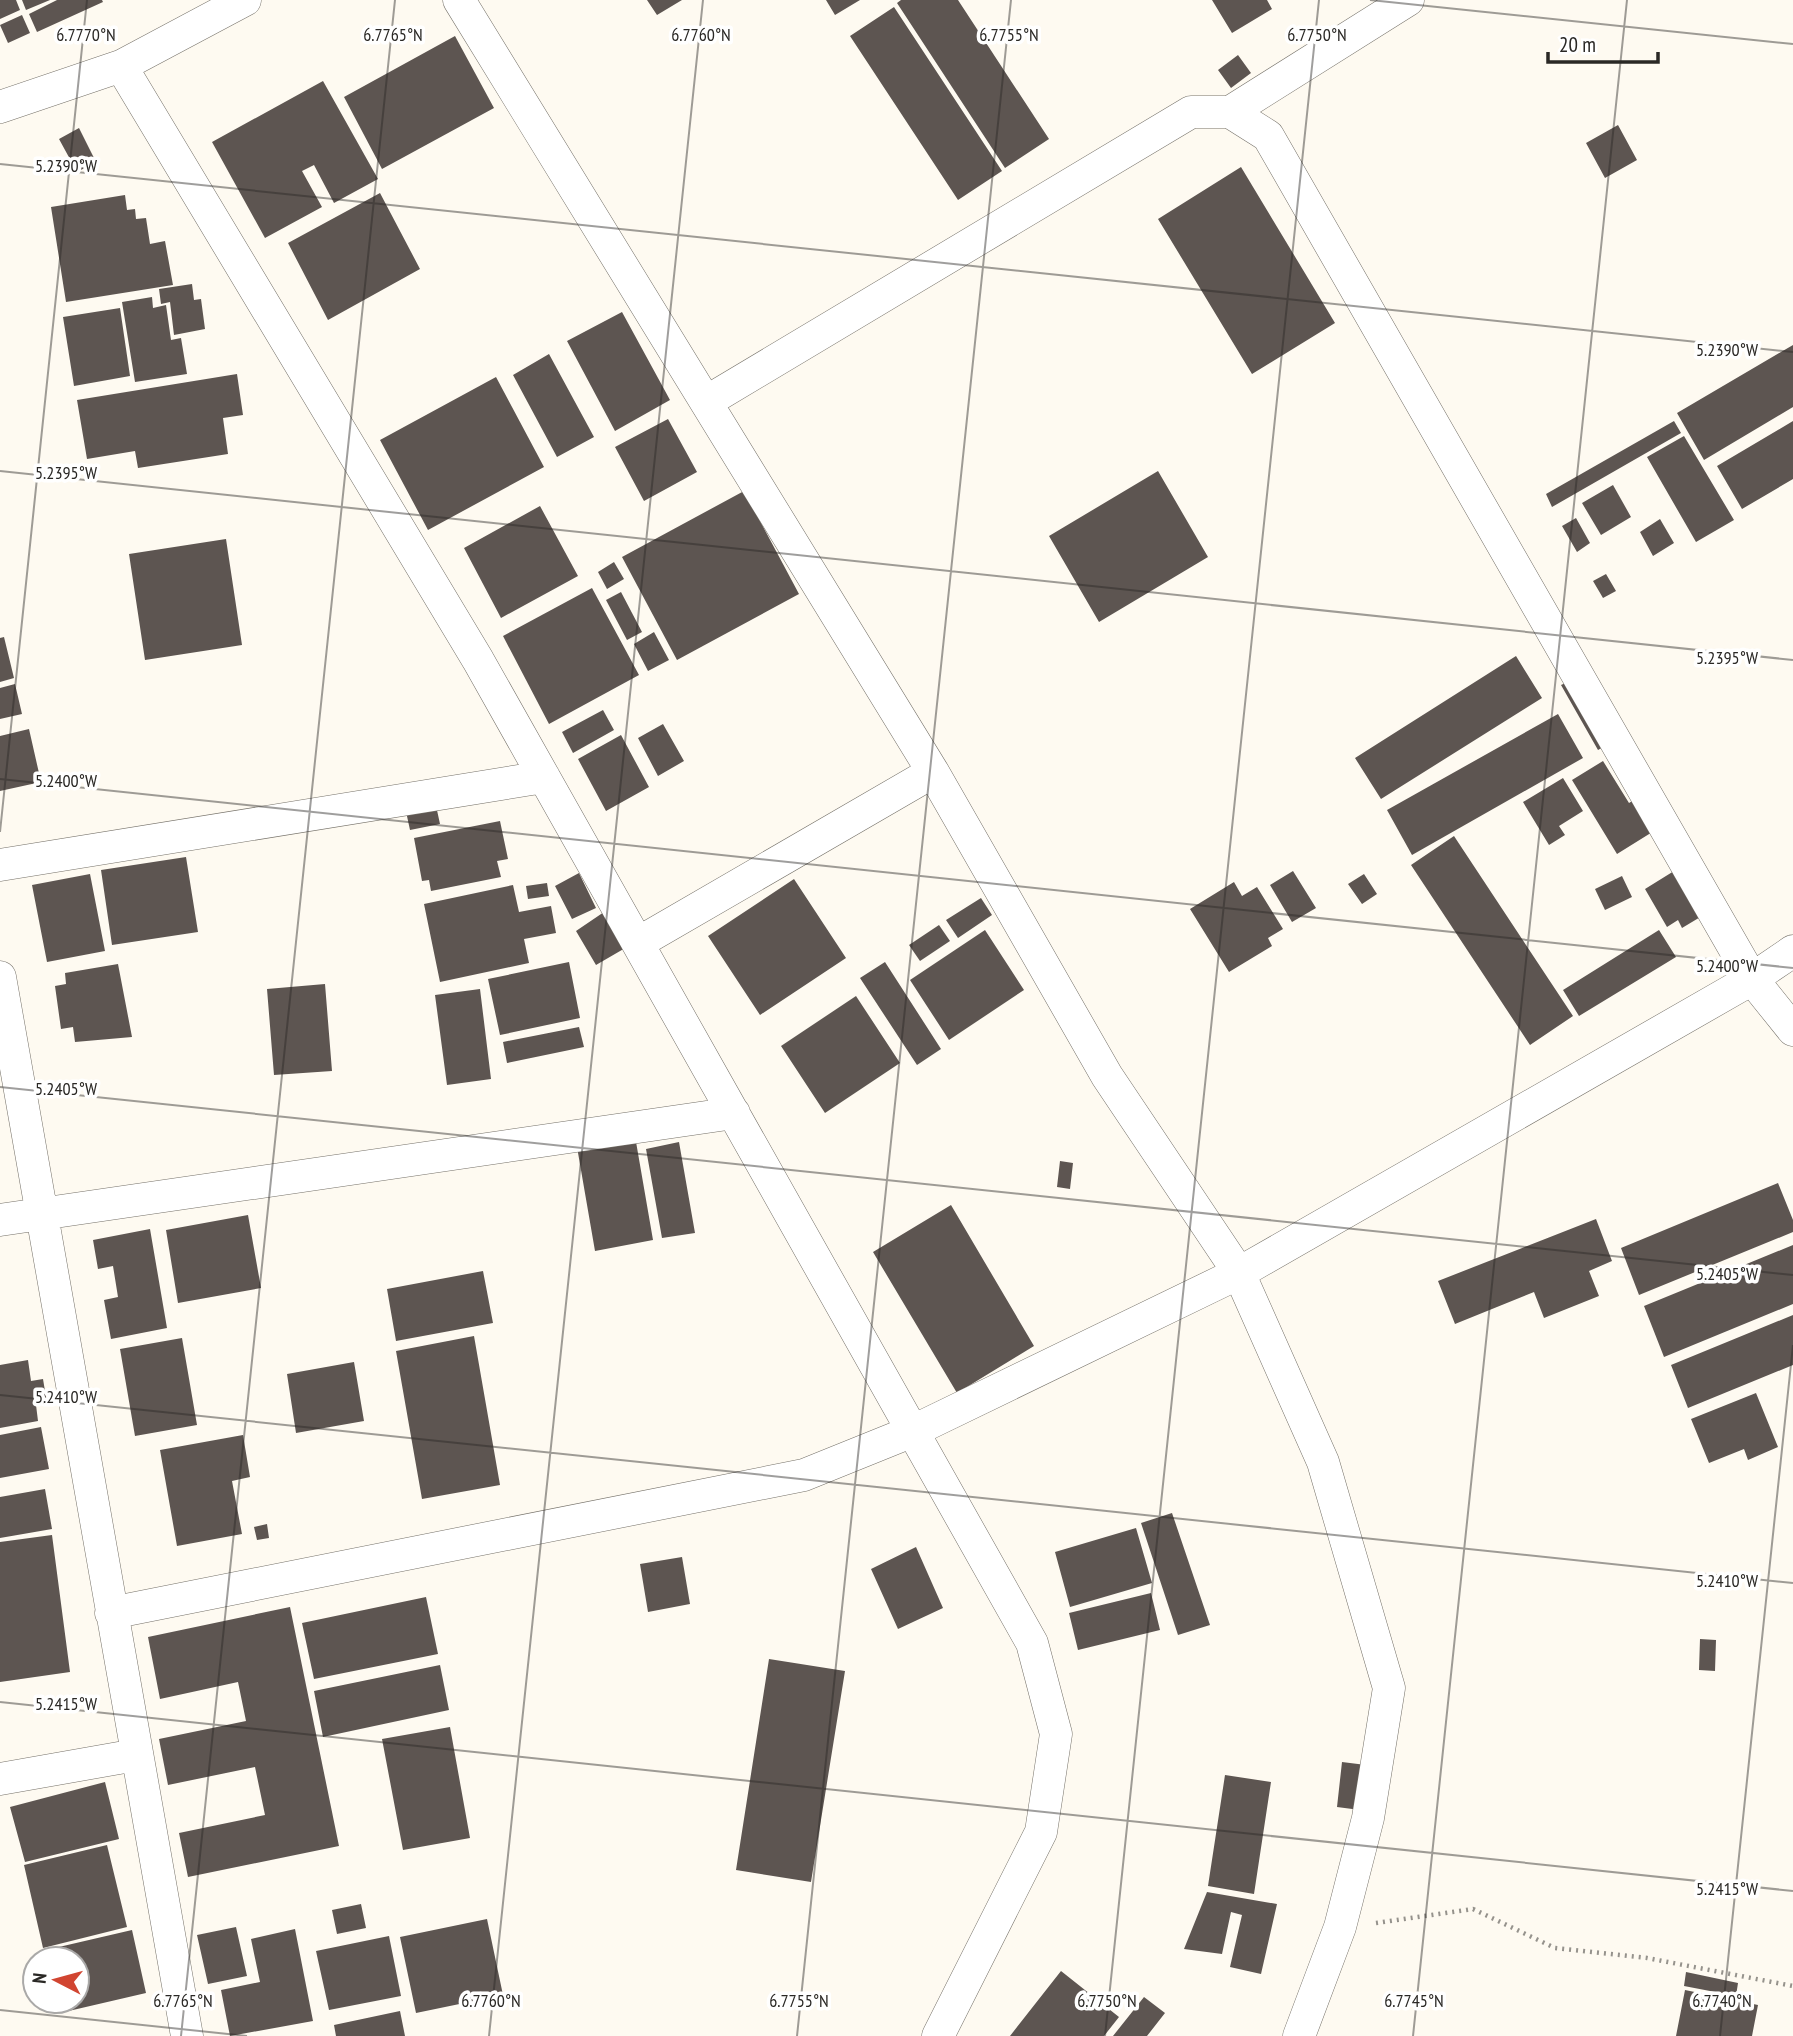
<svg xmlns="http://www.w3.org/2000/svg" width="1793" height="2036" viewBox="0 0 1793 2036" font-family="'PT Sans Narrow',sans-serif">
	<style>
		.building { fill: #5d5551 }
		.lines { fill: none; stroke-linecap: round; stroke-linejoin: round }
		.street-casing { stroke: #757169; stroke-width: 33 }
		.path { stroke: #95928c; stroke-width: 4.5; stroke-dasharray: 2 5; stroke-linecap: butt }
		.street { stroke: #fff; stroke-width: 32 }
		.ticks { fill: none; stroke: #2a2825; stroke-width: 2; stroke-opacity: 0.45 }
		.ticks-label { font-size: 18px; text-anchor: middle; fill: #2a2825; stroke: #fff; stroke-width: 7; stroke-linejoin: round; paint-order: stroke }
	</style>
	<rect width="100%" height="100%" fill="#fefaf1"/>
	<!-- building -->
	<path class="building" d="M0,0H16L20,10L0,19Z
		M22,0H50L26,10Z
		M57,0H102L103,2L37,32L29,14Z
		M647,0H682L657,15Z
		M826,0H860L835,15Z
		M901,0H958L1049,139L1005,168L897,3Z
		M1212,0H1267L1272,9L1232,33Z
		M894,7L1002,171L958,200L850,36Z
		M22,15L30,33L8,43L0,25Z
		M455,36L494,108L382,169L344,97Z
		M1238,55L1251,73L1231,88L1218,70Z
		M323,81L378,179L334,203L314,165L302,171L322,207L265,238L212,142Z
		M1618,125L1637,160L1605,178L1586,143Z
		M79,128L96,162L77,172L59,139Z
		M1241,167L1335,323L1252,374L1158,219Z
		M380,193L420,269L328,320L288,243Z
		M125,195L127,210L135,209L136,219L146,218L150,244L165,241L173,285L66,302L51,207Z
		M192,284L194,300L201,299L205,329L174,335L170,302L161,304L159,289Z
		M152,297L153,308L166,305L171,340L181,338L187,374L135,382L122,302Z
		M120,308L130,376L74,386L63,317Z
		M622,312L670,400L615,431L567,341Z
		M1793,345V407L1704,460L1677,413Z
		M549,354L594,437L557,457L513,375Z
		M237,374L243,415L223,418L228,454L138,468L135,451L87,459L77,400Z
		M496,377L544,467L428,530L380,440Z
		M668,419L697,472L644,501L615,447Z
		M1674,421L1681,433L1552,507L1546,494Z
		M1793,421V479L1742,509L1717,466Z
		M1684,436L1734,520L1696,542L1647,457Z
		M1158,471L1208,557L1099,622L1049,536Z
		M1613,485L1631,517L1601,535L1582,503Z
		M744,491L799,594L677,660L622,557Z
		M540,506L578,576L501,618L464,548Z
		M1576,518L1590,543L1577,552L1562,526Z
		M1660,519L1674,543L1653,556L1640,532Z
		M226,539L242,645L145,660L129,554Z
		M614,562L624,579L607,589L598,572Z
		M1606,574L1616,591L1603,598L1593,581Z
		M592,588L639,675L549,724L503,636Z
		M621,592L642,632L627,640L606,600Z
		M654,632L669,660L648,671L634,644Z
		M4,637L14,678L0,682V638Z
		M1516,656L1542,698L1381,799L1355,758Z
		M1570,681L1607,745L1598,750L1561,685Z
		M15,684L22,714L0,719V688Z
		M603,710L614,730L573,753L562,732Z
		M1558,714L1583,758L1412,855L1387,810Z
		M663,724L684,761L658,776L638,738Z
		M29,729L41,782L0,791V736Z
		M621,735L649,787L606,811L578,759Z
		M1603,761L1629,803L1642,795L1662,826L1617,854L1572,780Z
		M1563,778L1583,811L1559,826L1565,835L1549,845L1523,802Z
		M435,801L440,824L410,830L405,807Z
		M500,821L508,859L497,861L501,877L431,891L429,880L422,881L414,838Z
		M1454,836L1573,1016L1530,1045L1411,865Z
		M186,857L198,932L112,945L101,870Z
		M1293,871L1316,908L1292,922L1270,885Z
		M1674,871L1702,916L1682,928L1678,920L1667,927L1645,889Z
		M579,873L596,908L572,919L555,886Z
		M90,874L105,951L47,962L32,885Z
		M1364,874L1377,894L1362,904L1348,884Z
		M1622,876L1632,897L1605,910L1595,889Z
		M794,879L846,958L760,1015L708,936Z
		M1234,882L1242,896L1257,887L1283,929L1268,938L1272,946L1229,972L1190,909Z
		M547,883L549,896L528,899L526,886Z
		M513,885L519,912L551,906L556,933L524,939L529,963L440,982L424,904Z
		M981,898L992,915L958,938L946,920Z
		M604,912L627,947L596,965L576,931Z
		M939,925L950,941L920,961L909,945Z
		M985,930L1024,990L949,1040L910,980Z
		M1659,930L1676,957L1579,1016L1563,990Z
		M569,962L580,1018L500,1035L488,979Z
		M885,962L941,1049L917,1065L860,978Z
		M118,964L132,1037L75,1042L73,1027L61,1029L55,986L66,984L65,973Z
		M325,984L332,1071L274,1075L267,989Z
		M480,989L491,1079L447,1085L435,995Z
		M856,996L900,1063L825,1113L781,1046Z
		M579,1027L584,1047L507,1063L503,1042Z
		M635,1136L653,1240L595,1251L577,1147Z
		M679,1142L695,1233L662,1238L646,1149Z
		M1060,1161L1073,1163L1070,1189L1057,1187Z
		M1778,1183L1793,1220V1232L1639,1295L1621,1248Z
		M951,1205L1034,1346L957,1393L873,1252Z
		M248,1215L261,1288L178,1303L166,1230Z
		M1596,1219L1612,1261L1589,1271L1599,1296L1544,1318L1534,1292L1455,1324L1438,1281Z
		M150,1229L167,1328L111,1339L104,1300L118,1297L113,1266L98,1269L93,1240Z
		M1793,1245V1304L1664,1357L1644,1306Z
		M483,1271L493,1323L396,1341L387,1289Z
		M1793,1315V1365L1688,1408L1671,1365Z
		M474,1336L500,1485L422,1499L396,1351Z
		M182,1338L197,1425L135,1436L120,1349Z
		M28,1360L31,1381L43,1379L47,1403L36,1405L38,1421L0,1428V1365Z
		M354,1362L364,1421L296,1433L287,1374Z
		M1756,1393L1778,1447L1748,1460L1744,1449L1709,1463L1691,1419Z
		M41,1427L49,1469L0,1478V1435Z
		M243,1435L250,1477L232,1481L242,1534L177,1546L160,1450Z
		M45,1489L52,1529L0,1538V1497Z
		M1172,1513L1210,1625L1178,1635L1141,1523Z
		M267,1524L269,1538L257,1540L254,1527Z
		M1136,1528L1152,1583L1070,1607L1055,1552Z
		M52,1535L70,1672L0,1682V1542Z
		M916,1547L943,1608L898,1629L871,1569Z
		M682,1557L690,1604L648,1612L640,1564Z
		M1151,1593L1160,1630L1078,1650L1069,1613Z
		M426,1597L438,1654L314,1679L302,1623Z
		M290,1607L339,1846L188,1877L179,1833L265,1815L255,1767L168,1785L159,1739L246,1721L238,1682L160,1699L148,1637Z
		M1700,1639L1716,1640L1715,1671L1699,1670Z
		M769,1659L845,1671L811,1882L736,1870Z
		M440,1665L449,1710L323,1737L314,1691Z
		M450,1727L470,1838L403,1850L382,1739Z
		M1342,1762L1366,1765L1360,1810L1337,1807Z
		M1225,1775L1271,1782L1254,1894L1208,1886Z
		M105,1782L119,1839L25,1862L10,1807Z
		M107,1845L127,1927L43,1948L24,1865Z
		M1207,1892L1277,1904L1261,1974L1230,1967L1242,1915L1231,1912L1222,1954L1184,1949Z
		M361,1904L366,1928L337,1934L332,1910Z
		M487,1919L503,1995L416,2013L400,1937Z
		M236,1927L247,1976L208,1984L197,1935Z
		M295,1929L313,2021L230,2036L221,1990L260,1982L251,1939Z
		M132,1930L146,1993L60,2013L57,2001H77V1959H48L46,1950Z
		M389,1936L401,1996L329,2010L316,1951Z
		M1061,1971L1119,2017L1104,2036H1010Z
		M1686,1972L1738,1983L1736,1996L1684,1986Z
		M1685,1990L1758,2005L1752,2036H1676Z
		M1144,1997L1165,2013L1147,2036H1113Z
		M400,2011L405,2036H336L334,2025Z"/>
	<g class="lines">
		<defs>
			<path id="street" d="M459,0L933,772L1107,1076L1239,1273L1323,1462L1389,1688L1368,1818L1340,1927L1299,2036
				M121,66L478,660L1032,1643L1056,1734L1041,1832L938,2036
				M0,107L121,66L245,0
				M1230,112L1408,0
				M706,402L1191,112H1230L1268,136L1752,979L1793,1030
				M0,865L544,777
				M638,943L933,772
				M0,977L187,2036
				M0,1220L734,1113
				M111,1613L804,1475L913,1431L1239,1273L1752,979L1793,951
				M0,1779L136,1755"/>
		</defs>
		<!-- street casing -->
		<use href="#street" class="street-casing"/>
		<!-- path -->
		<path class="path" d="M1376,1923L1473,1909L1555,1948L1647,1958L1793,1986"/>
		<!-- street -->
		<use href="#street" class="street"/>
	</g>
	<!-- ticks -->
	<path class="ticks" d="M1370,0L1793,44M0,164L1793,352M0,471L1793,660M0,779L1793,968M0,832L87,0M0,1087L1793,1275M0,1395L1793,1583M0,1702L1793,1891M0,2010L247,2036M181,2036L395,0M489,2036L703,0M797,2036L1011,0M1105,2036L1319,0M1413,2036L1627,0M1720,2036L1793,1345"/>
	<g class="ticks-label">
		<text x="86" y="41">6.7770°N</text>
		<text x="393" y="41">6.7765°N</text>
		<text x="701" y="41">6.7760°N</text>
		<text x="1009" y="41">6.7755°N</text>
		<text x="1317" y="41">6.7750°N</text>
		<text x="66" y="172">5.2390°W</text>
		<text x="1727" y="356">5.2390°W</text>
		<text x="66" y="479">5.2395°W</text>
		<text x="1727" y="664">5.2395°W</text>
		<text x="66" y="787">5.2400°W</text>
		<text x="1727" y="972">5.2400°W</text>
		<text x="66" y="1095">5.2405°W</text>
		<text x="1727" y="1280">5.2405°W</text>
		<text x="66" y="1403">5.2410°W</text>
		<text x="1727" y="1587">5.2410°W</text>
		<text x="66" y="1710">5.2415°W</text>
		<text x="1727" y="1895">5.2415°W</text>
		<text x="183" y="2007">6.7765°N</text>
		<text x="491" y="2007">6.7760°N</text>
		<text x="799" y="2007">6.7755°N</text>
		<text x="1107" y="2007">6.7750°N</text>
		<text x="1414" y="2007">6.7745°N</text>
		<text x="1722" y="2007">6.7740°N</text>
	</g>
	<!-- north arrow -->
	<g transform="translate(56 1980) rotate(276)"><circle r="33" fill="#ffffff" stroke="#aaa9a8" stroke-width="2"/>
	<path d="M0-5L12 26L0 18L-12 26Z" fill="#d14531"/>
	<text y="-10" font-size="19" font-weight="bold" text-anchor="middle" fill="#2a2825">N</text>
	</g>
	<!-- scale -->
	<path d="M1548 52v10h110v-10" fill="none" stroke="#2a2825" stroke-width="3.5"/>
	<text x="1559" y="52" font-size="21" fill="#2a2825" stroke="#ffffff" stroke-width="5" paint-order="stroke">20 m</text>
</svg>
